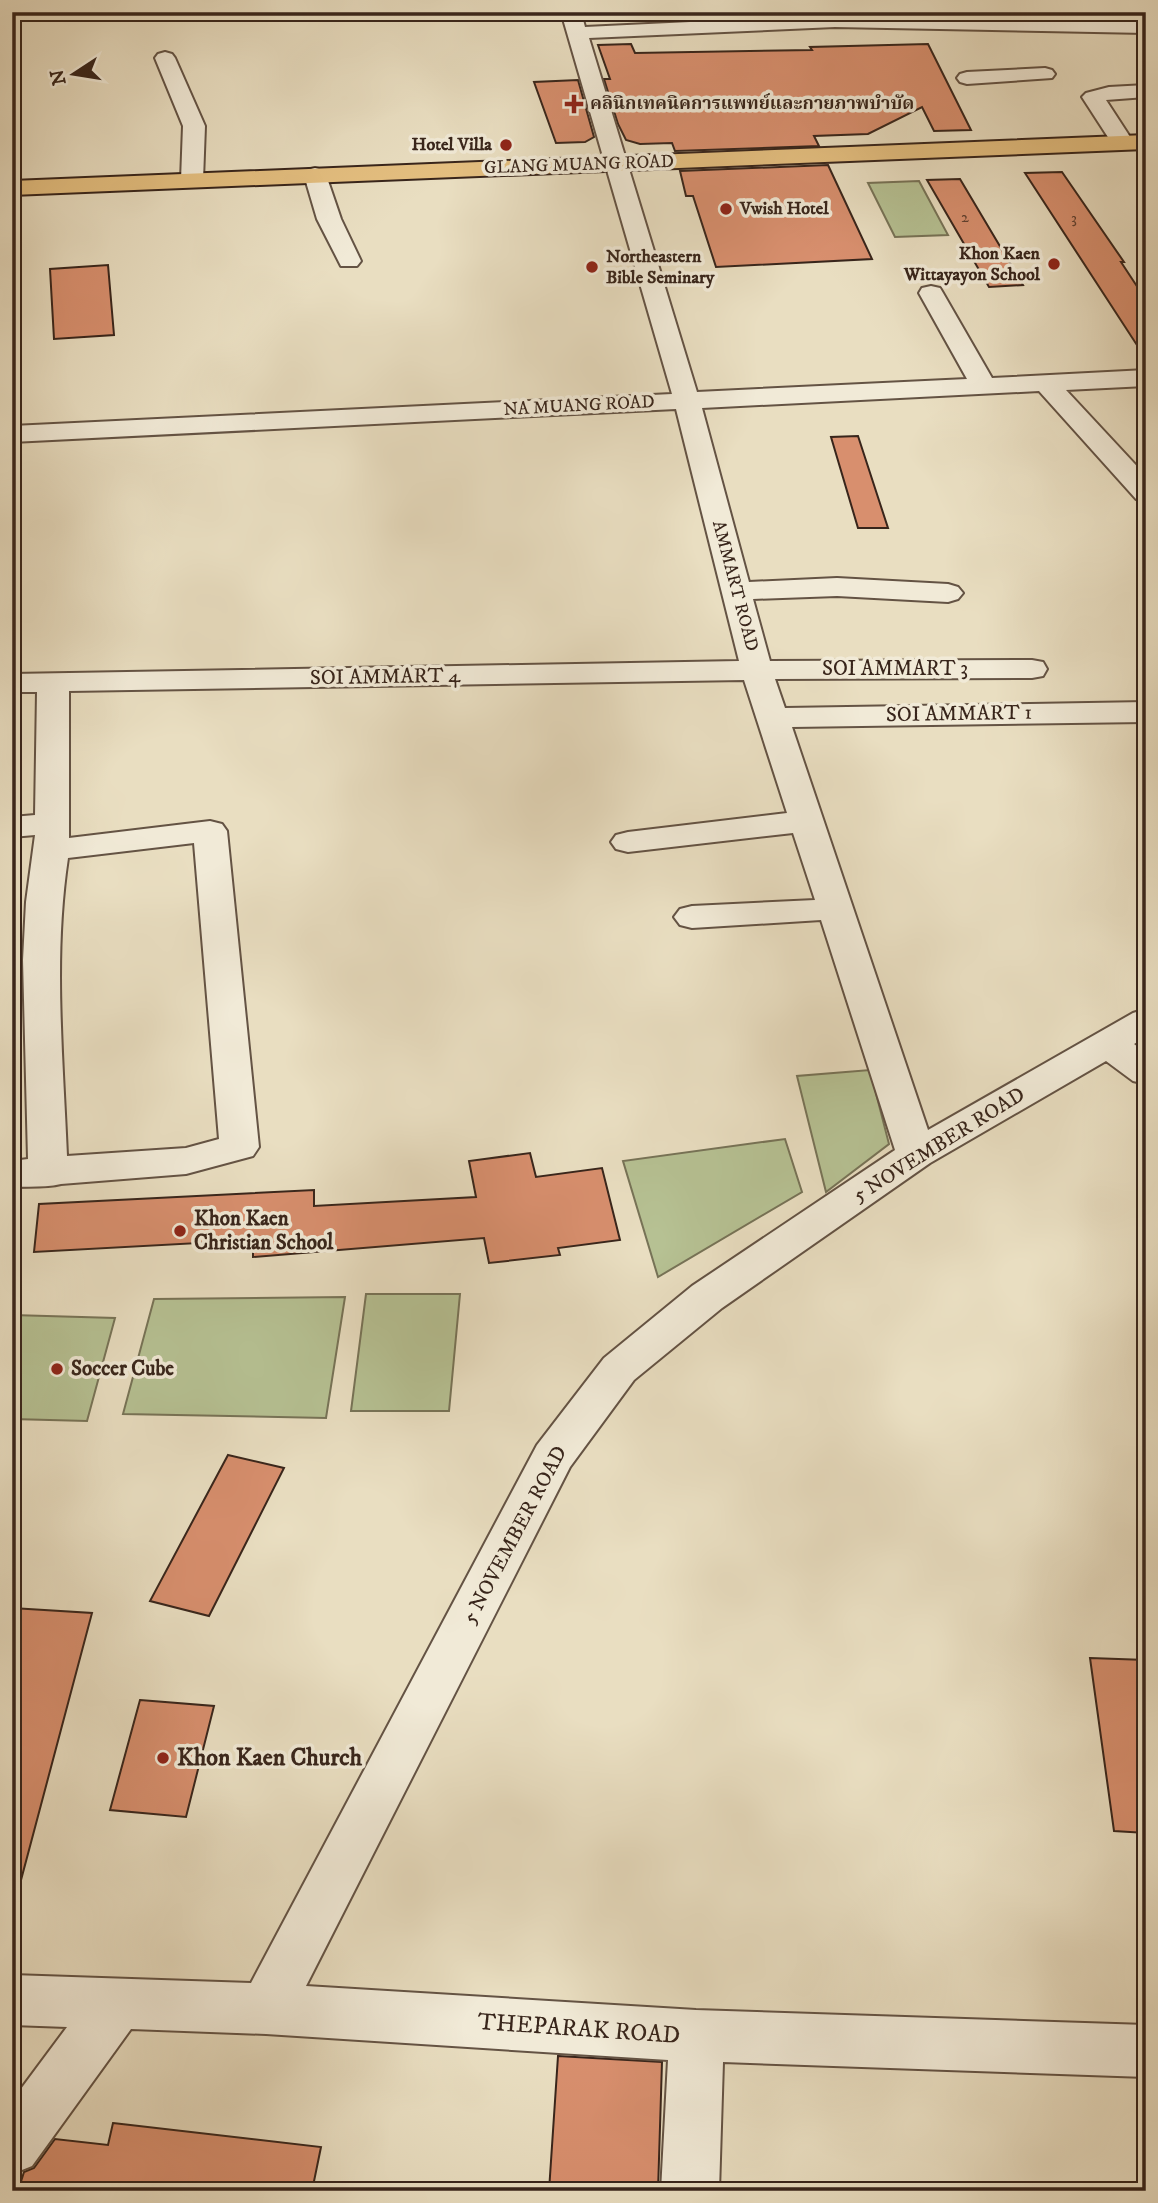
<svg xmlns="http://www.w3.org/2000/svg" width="1158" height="2203" viewBox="0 0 1158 2203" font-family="'IM FELL DW Pica','Noto Serif Thai',serif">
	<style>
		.green { fill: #b6c193; stroke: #777357; stroke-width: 2 }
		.building { fill: #d88f6e; stroke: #38251b; stroke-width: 2 }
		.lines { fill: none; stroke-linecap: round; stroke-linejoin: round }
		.minor-casing { stroke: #645344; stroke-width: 4 }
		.major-casing { stroke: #38251b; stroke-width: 4 }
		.minor { fill: #f1ead7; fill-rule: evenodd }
		.major { fill: #e4bf80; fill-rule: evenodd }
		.poi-dot { fill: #8f2418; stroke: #f1ead7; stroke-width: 2.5 }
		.labels { text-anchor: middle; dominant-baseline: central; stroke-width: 7; stroke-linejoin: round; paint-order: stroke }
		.far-number-label { font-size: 16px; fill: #604030 }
		.far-poi-label { font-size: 18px; font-weight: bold; fill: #38251b; stroke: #f1ead7; text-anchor: start }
		.far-street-label { font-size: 18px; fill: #38251b; stroke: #f1ead7 }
		.street-label { font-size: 21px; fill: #38251b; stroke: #f1ead7 }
		.poi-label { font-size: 21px; font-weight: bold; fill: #38251b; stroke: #f1ead7; text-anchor: start }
		.near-poi-label { font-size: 24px; font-weight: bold; fill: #38251b; stroke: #f1ead7; text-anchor: start }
		.near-street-label { font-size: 24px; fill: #38251b; stroke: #f1ead7 }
	</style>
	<rect width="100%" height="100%" fill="#e9dec1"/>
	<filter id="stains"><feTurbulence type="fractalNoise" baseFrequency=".00286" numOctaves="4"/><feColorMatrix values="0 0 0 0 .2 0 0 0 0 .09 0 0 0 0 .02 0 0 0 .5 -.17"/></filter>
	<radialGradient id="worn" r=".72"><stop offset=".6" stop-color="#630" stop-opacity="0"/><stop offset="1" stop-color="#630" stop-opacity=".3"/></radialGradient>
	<!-- green -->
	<path class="green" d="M919,181L948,235L895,237L868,183Z
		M870,1070L889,1144L826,1192L797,1076Z
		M785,1139L802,1192L658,1277L623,1161Z
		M366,1294H460L449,1411H351Z
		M345,1297L326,1418L123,1414L154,1299Z
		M12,1315L115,1318L87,1421L12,1419Z"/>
	<!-- building -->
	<path class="building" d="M631,44L635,53L812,50L810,47L928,44L971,130L934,131L922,107L868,134L814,136L819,146L675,151L672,143L640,144L626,140L618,124L604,79H610L598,45Z
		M578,80L594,137L585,142L556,143L534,82Z
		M828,165L872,259L716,267L693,196H686L680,171Z
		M1062,172L1124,262H1121L1146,300V359L1025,173Z
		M960,179L1023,285L989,287L927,180Z
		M108,265L114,335L54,339L50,269Z
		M858,436L888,528H858L831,437Z
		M530,1153L536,1177L602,1168L620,1240L558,1248L560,1255L489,1263L484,1238L253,1257V1240L34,1252L39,1204L314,1190V1206L476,1197L469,1161Z
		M228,1455L284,1468L209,1616L150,1601Z
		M12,1608L92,1613L21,1880L12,1878Z
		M1090,1658L1146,1660V1833L1114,1831Z
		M140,1700L214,1706L186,1817L110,1810Z
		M558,2056L662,2062L658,2191H549Z
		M113,2123L321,2147L312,2191H18L24,2172L34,2168L55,2139L108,2145Z"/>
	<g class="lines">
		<defs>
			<path id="minor" d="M561,12H581L585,27L835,15L1146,21V33L835,27L589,38L697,392L967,379L919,293L922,288L931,286L940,288L943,293L992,378L1146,370V386L1066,390L1146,476V501L1136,499L1039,391L702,408L749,582L837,578L948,584L958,587L963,593L958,599L948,602L837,596L753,599L770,661L1032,660L1043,662L1047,669L1043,676L1032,678L775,679L785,708L1146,702V722L792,727L928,1130L1133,1013L1146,1009V1037L1134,1044L1146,1053V1084L1133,1081L1106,1061L930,1163L722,1308L634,1380L570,1467L306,1986L696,2010L1146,2025V2077L723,2062L719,2191H661L668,2060L266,2034L131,2029L32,2166L12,2174V2101L67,2027L12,2025V1975L251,1983L537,1445L604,1358L692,1286L895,1150L821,920L692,928L680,925L674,917L680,909L692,906L815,900L793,833L628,852L616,849L611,842L616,835L628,832L787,813L744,680L69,691V838L210,821L222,824L227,831L259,1147L253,1156L186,1174L61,1184C46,1188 29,1186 12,1187V1161L28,1159L23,960L26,902L35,835L12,837V817L35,815L37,692H12V674L739,661L676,409L12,442V426L672,394ZM194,843L219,1139L186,1148L67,1156C63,1057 53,957 68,858Z
				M165,52L172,54L175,58L205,126L203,180L200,185H184L181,180L183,126L155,58L158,54Z
				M1045,68L1052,70L1055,74L1052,78L967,84L960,82L957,78L960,74L967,72Z
				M1146,85V97L1106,100L1134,143L1131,148H1115L1082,97L1086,93L1109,87Z
				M315,168L323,170L326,175L341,219L361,261L357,266H341L317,219L304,175L307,170Z"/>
			<path id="major" d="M1146,135V149L12,195V181Z"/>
		</defs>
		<!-- minor casing -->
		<use href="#minor" class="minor-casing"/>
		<!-- major casing -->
		<use href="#major" class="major-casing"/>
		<!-- minor -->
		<use href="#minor" class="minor"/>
		<!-- major -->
		<use href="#major" class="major"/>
	</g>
	<!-- markers -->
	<g class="poi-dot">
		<path d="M570.5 93.5h7v7h7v7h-7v7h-7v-7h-7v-7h7z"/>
		<circle cx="506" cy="145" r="7"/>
		<circle cx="726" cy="209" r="7"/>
		<circle cx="1054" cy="264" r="7"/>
		<circle cx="592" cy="267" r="7"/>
		<circle cx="180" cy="1231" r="7"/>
		<circle cx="57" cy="1369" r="7"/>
		<circle cx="163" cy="1758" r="7"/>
	</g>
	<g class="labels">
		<!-- far-number labels -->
		<g class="far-number-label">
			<text x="965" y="217">2</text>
			<text x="1074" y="218">3</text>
		</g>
		<!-- far-poi labels -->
		<g class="far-poi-label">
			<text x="590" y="104">คลินิกเทคนิคการแพทย์และกายภาพบำบัด</text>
			<text x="492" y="145" text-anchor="end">Hotel Villa</text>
			<text x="740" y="209">Vwish Hotel</text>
			<text x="1040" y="254" text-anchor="end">Khon Kaen<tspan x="1040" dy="21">Wittayayon School</tspan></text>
			<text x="606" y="257">Northeastern<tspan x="606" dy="21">Bible Seminary</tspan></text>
		</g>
		<!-- far-street labels -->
		<g class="far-street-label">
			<text transform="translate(579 165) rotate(-2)">GLANG MUANG ROAD</text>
			<text transform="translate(579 406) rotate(-3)">NA MUANG ROAD</text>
			<text transform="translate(735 586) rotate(75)">AMMART ROAD</text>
		</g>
		<!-- street labels -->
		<g class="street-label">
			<text x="895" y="669">SOI AMMART 3</text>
			<text transform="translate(385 677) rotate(-1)">SOI AMMART 4</text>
			<text transform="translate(959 714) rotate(-1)">SOI AMMART 1</text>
			<text transform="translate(939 1145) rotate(-32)">5 NOVEMBER ROAD</text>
			<text transform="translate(515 1535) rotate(-62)">5 NOVEMBER ROAD</text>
		</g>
		<!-- poi labels -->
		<g class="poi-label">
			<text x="194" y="1219">Khon Kaen<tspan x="194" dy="24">Christian School</tspan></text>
			<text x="71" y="1369">Soccer Cube</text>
		</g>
		<!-- near-poi labels -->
		<g class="near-poi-label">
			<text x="177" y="1758">Khon Kaen Church</text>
		</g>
		<!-- near-street labels -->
		<g class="near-street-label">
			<text transform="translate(579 2029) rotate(4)">THEPARAK ROAD</text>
		</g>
	</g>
	<!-- margin -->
	<rect width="1158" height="2203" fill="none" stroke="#e9dec1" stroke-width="42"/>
	<rect x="14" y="14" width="1130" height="2175" fill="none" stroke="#38251b" stroke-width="3.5"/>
	<rect x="21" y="21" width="1116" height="2161" fill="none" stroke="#38251b" stroke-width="2"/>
	<!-- north arrow -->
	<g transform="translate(74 74) rotate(258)" stroke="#f1ead7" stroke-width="5" paint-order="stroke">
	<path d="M0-5L12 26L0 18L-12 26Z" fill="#38251b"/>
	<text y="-10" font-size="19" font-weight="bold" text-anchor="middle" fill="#38251b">N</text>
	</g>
	<rect width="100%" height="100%" filter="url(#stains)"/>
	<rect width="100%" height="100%" fill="url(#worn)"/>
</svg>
